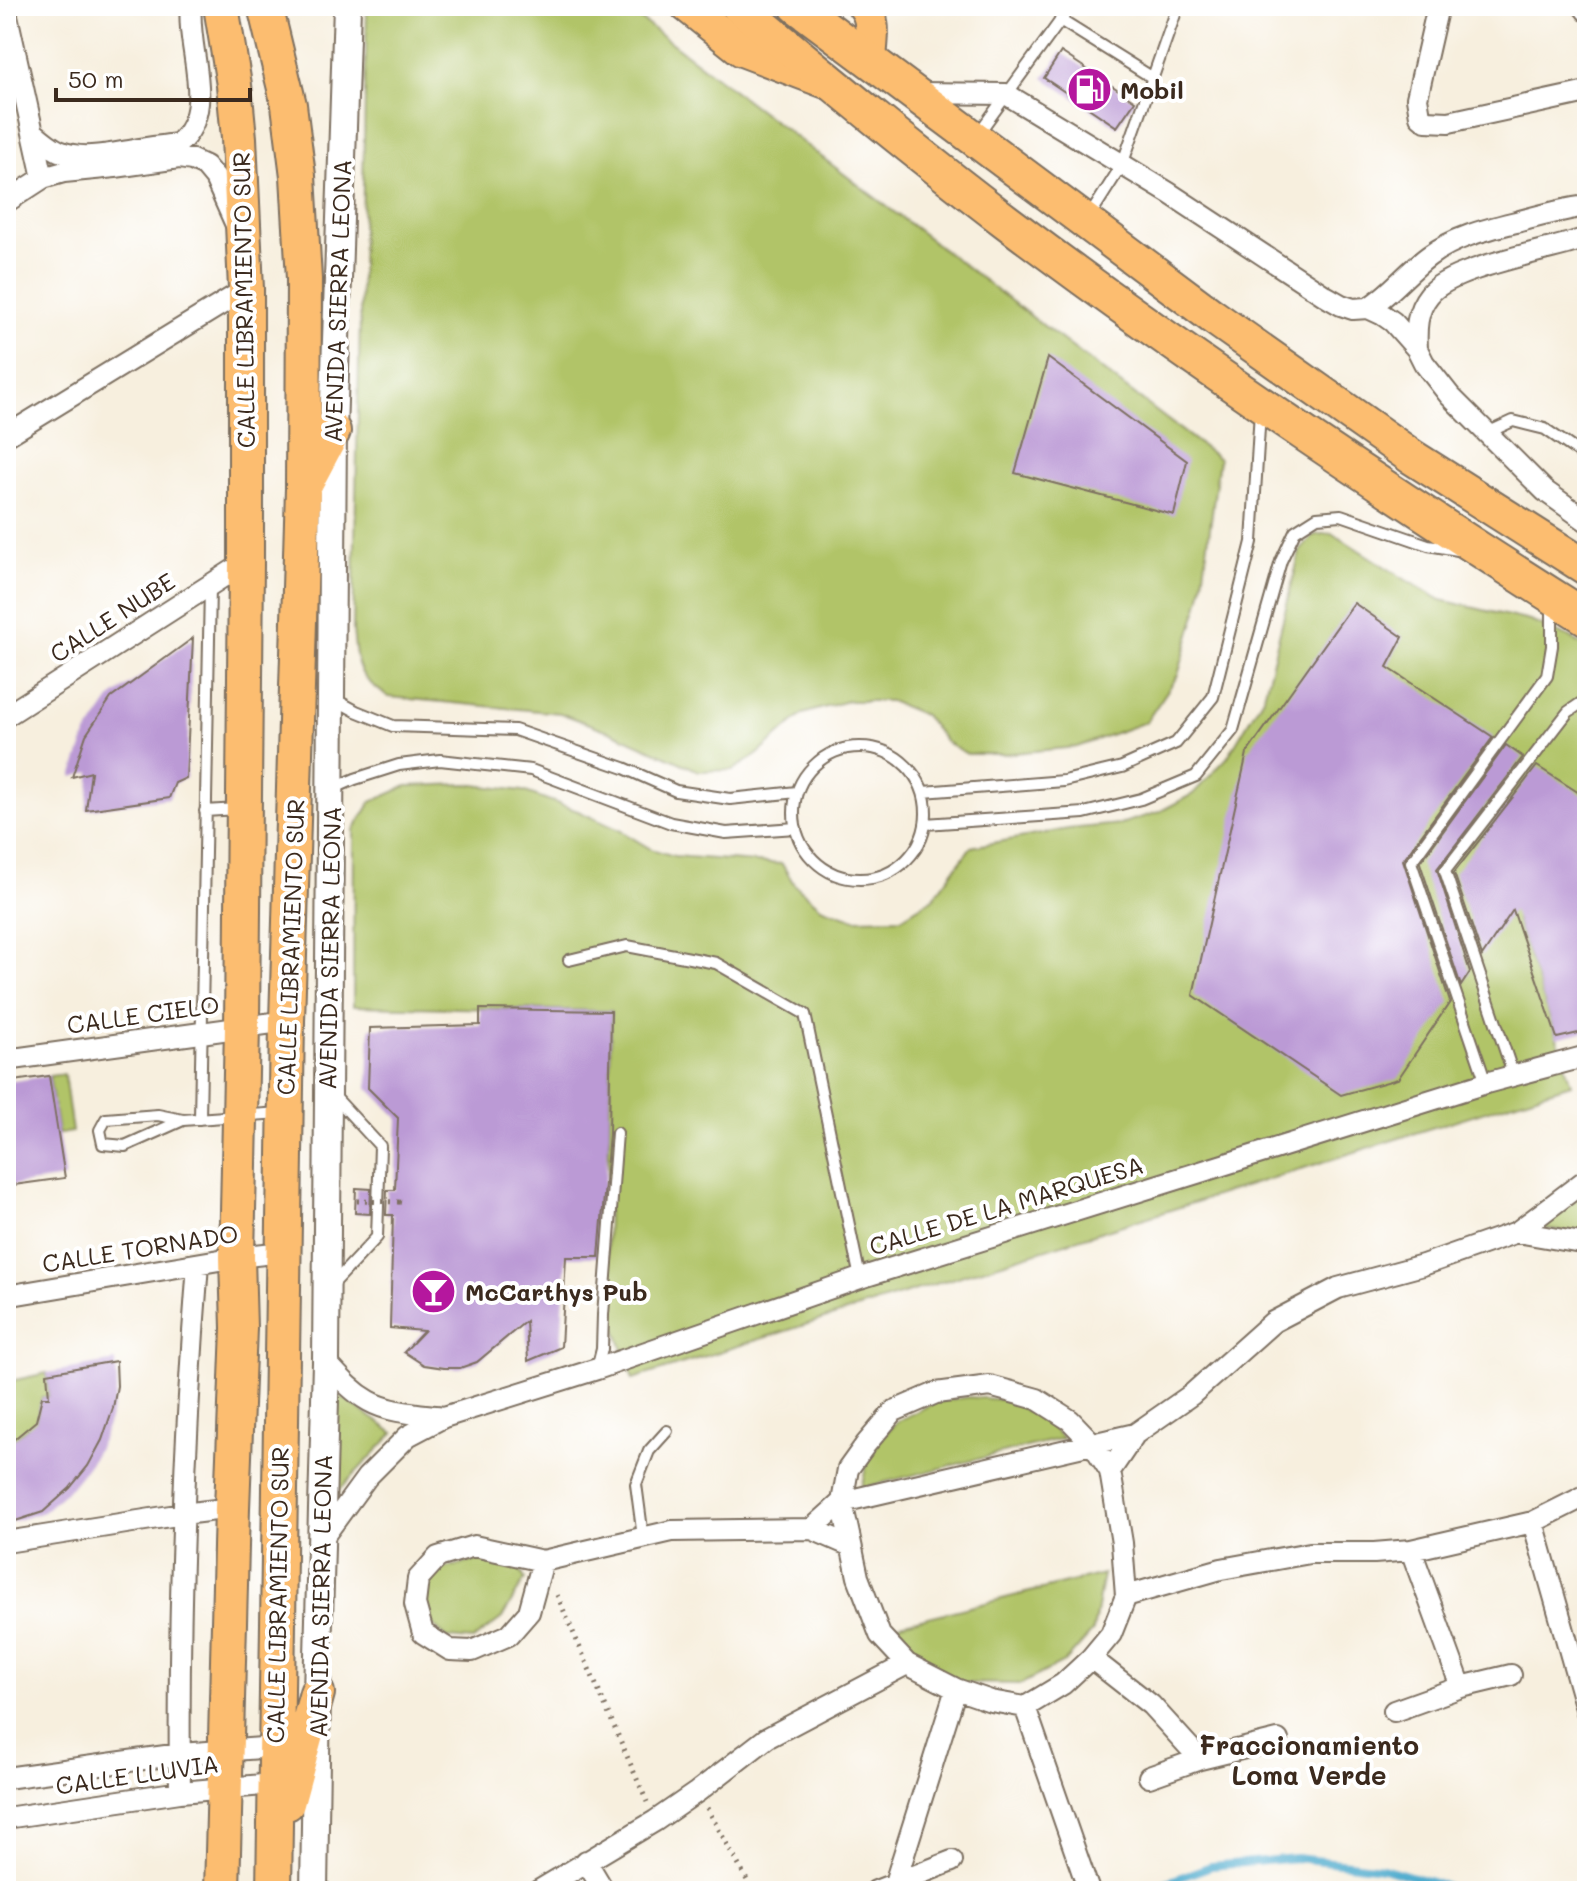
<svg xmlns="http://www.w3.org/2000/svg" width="1593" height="1897" viewBox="0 0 1593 1897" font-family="Mali,sans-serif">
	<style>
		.green { fill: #b1c468; stroke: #767743; stroke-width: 2 }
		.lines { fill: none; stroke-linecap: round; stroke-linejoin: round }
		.stream { stroke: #4facce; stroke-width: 8 }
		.building { fill: #bb9ad5 }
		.service-casing { stroke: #7d6f61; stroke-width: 14 }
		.minor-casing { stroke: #7d6f61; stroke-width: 24 }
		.tertiary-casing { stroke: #7d6f61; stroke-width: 30 }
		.primary-casing { stroke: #7d6f61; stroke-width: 36 }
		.trunk-casing { stroke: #7d6f61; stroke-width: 38 }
		.path { stroke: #7d6f61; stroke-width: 5; stroke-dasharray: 2 6; stroke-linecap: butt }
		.service { stroke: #fff; stroke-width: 10 }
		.minor { stroke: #fff; stroke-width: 20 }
		.tertiary { stroke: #fff; stroke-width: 26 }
		.primary { stroke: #fcbd6f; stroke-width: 32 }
		.trunk { stroke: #fcbd6f; stroke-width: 34 }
		.path-bridge { stroke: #7d6f61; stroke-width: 5; stroke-dasharray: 2 6; stroke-linecap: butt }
		.labels { text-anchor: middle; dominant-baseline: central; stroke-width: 8; stroke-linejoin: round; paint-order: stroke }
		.poi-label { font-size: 24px; font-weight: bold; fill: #3b2a1e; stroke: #fff; text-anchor: start }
		.street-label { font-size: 24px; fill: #3b2a1e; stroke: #fff }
		.neighbourhood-label { font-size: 26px; font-weight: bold; fill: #3b2a1e; stroke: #fff }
	</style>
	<rect width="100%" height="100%" fill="#fff"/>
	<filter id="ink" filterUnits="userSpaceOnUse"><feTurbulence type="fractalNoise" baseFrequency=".0125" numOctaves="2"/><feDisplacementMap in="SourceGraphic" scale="16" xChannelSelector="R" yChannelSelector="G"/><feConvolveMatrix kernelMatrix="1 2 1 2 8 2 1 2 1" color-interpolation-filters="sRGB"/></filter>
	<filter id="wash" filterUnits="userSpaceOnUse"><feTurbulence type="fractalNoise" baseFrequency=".006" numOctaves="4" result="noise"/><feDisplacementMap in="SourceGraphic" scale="32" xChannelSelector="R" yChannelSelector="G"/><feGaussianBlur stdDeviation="1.8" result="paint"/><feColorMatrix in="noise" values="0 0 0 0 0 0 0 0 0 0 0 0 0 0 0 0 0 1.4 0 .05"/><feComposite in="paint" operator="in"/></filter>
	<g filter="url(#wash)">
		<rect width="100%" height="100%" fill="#f7efde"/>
		<!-- green -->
		<path class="green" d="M367,6H623L1219,459L1201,597L1178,675L1146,722L1077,747L1003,754H967L946,742L924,715L890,701H847L803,714L757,755L733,770L699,771L614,733L560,713L389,697C356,676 357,667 353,630Z
			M1332,533L1406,580L1441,600L1530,621L1571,638L1587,648V813L1516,919L1557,1038L1571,1084L633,1379L613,1320L607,1257L611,1011L353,1006L354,830L371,802L407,786L467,784L523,791L578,811L619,830L651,849L674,856L782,864L794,884L821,907L855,919L901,918L933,898L971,847L1068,829L1120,824L1159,812L1193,794L1227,758L1264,696L1300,551L1314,535Z
			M64,1074L72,1132L58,1134L49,1076Z
			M1587,1190V1235L1539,1228Z
			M47,1373L49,1397H42L35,1429L28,1428L6,1446V1382Z
			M336,1393L394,1433L336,1493Z
			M969,1397L1007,1400L1043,1420L1063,1438L861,1488L870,1451L896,1422L935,1402Z
			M480,1560L517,1564L525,1579L502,1618L473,1640L447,1638L427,1620L425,1590L441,1569Z
			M1103,1574L1093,1631L1066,1661L1021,1684L961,1683L911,1656L888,1627Z"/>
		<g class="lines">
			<!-- stream -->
			<path class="stream" d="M1143,1891L1211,1866L1296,1858L1383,1868L1462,1891"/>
		</g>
		<g id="blocks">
			<!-- building -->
			<path class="building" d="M1061,52L1135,101L1117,127L1044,78Z
				M1048,358L1187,461L1174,515L1015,473Z
				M1354,603L1403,637L1387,667L1493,737L1403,860L1450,1002L1398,1079L1341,1095L1193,995L1247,753Z
				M193,638L186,778L175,783L169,798L86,810L91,772L72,777L86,735L111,698Z
				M1506,745L1523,757L1437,869L1470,972L1461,986L1420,863Z
				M1537,766L1587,798V1031L1557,1038L1513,910L1482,956L1454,873Z
				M480,1009L611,1011L609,1134L599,1257H566L561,1347L528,1361L526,1321L477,1362L460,1368H444L424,1365L404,1352L424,1331L390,1328L393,1215H386L387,1190H395L398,1118L368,1088L370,1028L480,1025Z
				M49,1076L65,1178L6,1186V1082Z
				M356,1188L371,1189L370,1214L355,1213Z
				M116,1361L117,1386L113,1408L102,1440L88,1466L70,1488L43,1512L6,1524V1446L36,1421L42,1397H49L47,1373Z"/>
		</g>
	</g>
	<g filter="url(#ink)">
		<use href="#blocks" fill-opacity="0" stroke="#7d6f61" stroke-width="2"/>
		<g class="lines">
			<defs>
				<path id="service" d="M1060,20L1153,78
					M978,134L1071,6
					M1089,217L1122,165L1178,6
					M1487,433L1513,421L1545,429L1587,458
					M334,699L356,711L393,726L515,730L624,768L676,791L730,799L797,792
					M794 813a66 66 0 1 1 132 0a66 66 0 1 1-132 0Z
					M332,789L355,779L399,765L440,760L531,770L671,823L726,833L796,828
					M923,792L1064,781L1122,767L1176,743L1213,697L1252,542L1260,411
					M205,811L238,809
					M925,824L1084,813L1141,799L1196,776L1233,730L1281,561L1295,531L1317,517L1341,515L1428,545L1458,550
					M569,960L627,946L716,963L805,1014L860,1278
					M1513,1074L1445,871L1568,712L1587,699
					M1486,1083L1411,862L1547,676L1552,646V606
					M200,1119L210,586
					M183,1120L125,1146L103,1144L100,1130L106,1119L158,1115L183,1120L280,1113
					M333,1284L377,1237L380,1146L333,1095
					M597,1369L602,1349L603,1315L617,1133
					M643,1537L636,1484L649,1451L667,1431"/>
				<path id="minor" d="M1438,6L1417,98L1420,116L1426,121L1449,122L1587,92
					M1583,6L1587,11
					M6,11L43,178
					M918,93L1006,94L1169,193L1327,297L1341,305L1353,309L1368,308L1383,315L1393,322L1417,349L1424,363L1450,396L1545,491L1587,521
					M33,132C41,139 49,146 59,151C82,161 110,154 134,150C148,147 164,146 178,144C218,109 186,51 191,6
					M6,202L43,178L64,172L115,167L179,158L192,160L205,166L215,178L236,225
					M1368,308C1391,294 1407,272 1429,256C1456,236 1488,229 1520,221C1542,215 1564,209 1587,206
					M1417,349C1416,330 1416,311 1429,295C1450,267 1550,251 1587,238
					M6,436L246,289
					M6,716L246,562
					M6,1060L287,1021
					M1517,1232L1587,1244
					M6,1296L237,1257L283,1252
					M990,1386L1037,1399L1070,1420L1092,1443L1110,1471L1122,1543L1126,1596L1111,1634L1091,1658L1063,1684L1025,1707L991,1701L956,1689L907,1664L880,1635L858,1577L842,1502L848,1469L866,1444L894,1411L936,1393Z
					M444,1417L597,1369L860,1278L1486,1083L1587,1056
					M1110,1471L1135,1434L1191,1395L1273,1322L1338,1288L1423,1265L1517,1232L1587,1179
					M1533,1522L1587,1712
					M812,1529L842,1502L1135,1434
					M321,1540L367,1477L408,1436L444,1417C420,1414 390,1413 369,1401C351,1391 339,1376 326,1362
					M6,1542L183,1514L232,1508
					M1411,1550L1461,1687
					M543,1561L529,1612L509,1635L472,1651L450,1650L423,1633L415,1604L418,1579L438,1557L474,1546L543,1561L672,1531L812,1529L851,1546
					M1126,1596L1221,1569L1310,1553H1374L1411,1550L1533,1522L1587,1495
					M1091,1658L1151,1705L1200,1759
					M1025,1707L1089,1891
					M1394,1711L1461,1687L1511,1675
					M1149,1777L1200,1759L1278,1740
					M6,1778L180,1754L275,1747
					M180,1792C178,1616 184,1440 198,1264
					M6,1818L180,1792L275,1784
					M586,1861L604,1891
					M895,1883L956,1689
					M538,1891L655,1821L697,1792L767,1738L907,1664
					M876,1891L952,1861"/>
				<path id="tertiary" d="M314,1891L317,1693L326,1362L333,431L347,6"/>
				<path id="primary" d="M687,6L742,50L826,82
					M864,6C876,19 871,43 870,59"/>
				<path id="trunk" d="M221,6L234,85L239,138L246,289V562L242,1027L237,1257L239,1328L232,1508L222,1891
					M265,6L289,105L298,176L304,279L303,488L287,1021L274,1891
					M739,6C827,79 916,153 1007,222C1194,363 1389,493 1587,618
					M797,6L1212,316L1412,457L1587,568
					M305,484L333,431
					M287,1803L317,1693"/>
			</defs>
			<!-- service casing -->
			<use href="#service" class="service-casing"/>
			<!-- minor casing -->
			<use href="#minor" class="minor-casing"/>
			<!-- tertiary casing -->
			<use href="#tertiary" class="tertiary-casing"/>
			<!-- primary casing -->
			<use href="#primary" class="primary-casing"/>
			<!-- trunk casing -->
			<use href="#trunk" class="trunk-casing"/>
			<!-- path -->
			<path class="path" d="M6,163L20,169
				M399,1202L406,1203
				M557,1595L647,1802
				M707,1808L753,1891"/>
			<!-- service -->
			<use href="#service" class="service"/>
			<!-- minor -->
			<use href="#minor" class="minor"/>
			<!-- tertiary -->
			<use href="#tertiary" class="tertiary"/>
			<!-- primary -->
			<use href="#primary" class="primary"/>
			<!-- trunk -->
			<use href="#trunk" class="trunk"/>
			<!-- path-bridge -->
			<path class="path-bridge" d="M357,1201L399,1202"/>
		</g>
	</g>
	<!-- icons -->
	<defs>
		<symbol id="fuel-disc" viewBox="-11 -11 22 22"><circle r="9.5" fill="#b5179e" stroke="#fff"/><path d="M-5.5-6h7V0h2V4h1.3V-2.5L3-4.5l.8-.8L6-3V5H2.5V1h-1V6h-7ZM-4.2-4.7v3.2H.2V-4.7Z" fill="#fff"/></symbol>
		<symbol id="bar-disc" viewBox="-11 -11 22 22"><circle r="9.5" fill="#b5179e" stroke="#fff"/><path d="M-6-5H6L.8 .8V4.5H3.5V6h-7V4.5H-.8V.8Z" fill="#fff"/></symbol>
	</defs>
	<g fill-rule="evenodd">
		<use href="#fuel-disc" x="1064" y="64" width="51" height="51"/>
		<use href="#bar-disc" x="408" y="1266" width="51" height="51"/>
	</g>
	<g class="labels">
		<!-- poi labels -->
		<g class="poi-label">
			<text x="1120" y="89">Mobil</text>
			<text x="465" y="1291">McCarthys Pub</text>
		</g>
		<!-- street labels -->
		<g class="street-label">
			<text transform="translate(243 300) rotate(-91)">CALLE LIBRAMIENTO SUR</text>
			<text transform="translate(337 301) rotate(-88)">AVENIDA SIERRA LEONA</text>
			<text transform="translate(112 617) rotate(-33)">CALLE NUBE</text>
			<text transform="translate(290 947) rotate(-88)">CALLE LIBRAMIENTO SUR</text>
			<text transform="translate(329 948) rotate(-89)">AVENIDA SIERRA LEONA</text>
			<text transform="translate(143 1014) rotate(-8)">CALLE CIELO</text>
			<text transform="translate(1006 1205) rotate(-17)">CALLE DE LA MARQUESA</text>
			<text transform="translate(140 1248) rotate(-9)">CALLE TORNADO</text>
			<text transform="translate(277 1595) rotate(-89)">CALLE LIBRAMIENTO SUR</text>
			<text transform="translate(320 1596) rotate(-89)">AVENIDA SIERRA LEONA</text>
			<text transform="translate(137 1774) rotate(-8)">CALLE LLUVIA</text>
		</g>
		<!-- neighbourhood labels -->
		<g class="neighbourhood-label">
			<text x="1309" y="1745">Fraccionamiento<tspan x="1309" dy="30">Loma Verde</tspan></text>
		</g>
	</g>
	<!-- margin -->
	<rect width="1593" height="1897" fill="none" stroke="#fff" stroke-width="32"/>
	<!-- scale -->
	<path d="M56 88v12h194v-12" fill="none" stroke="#3b2a1e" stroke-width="4"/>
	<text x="68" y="88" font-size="24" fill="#3b2a1e" stroke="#ffffff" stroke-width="6" paint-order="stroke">50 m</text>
</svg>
